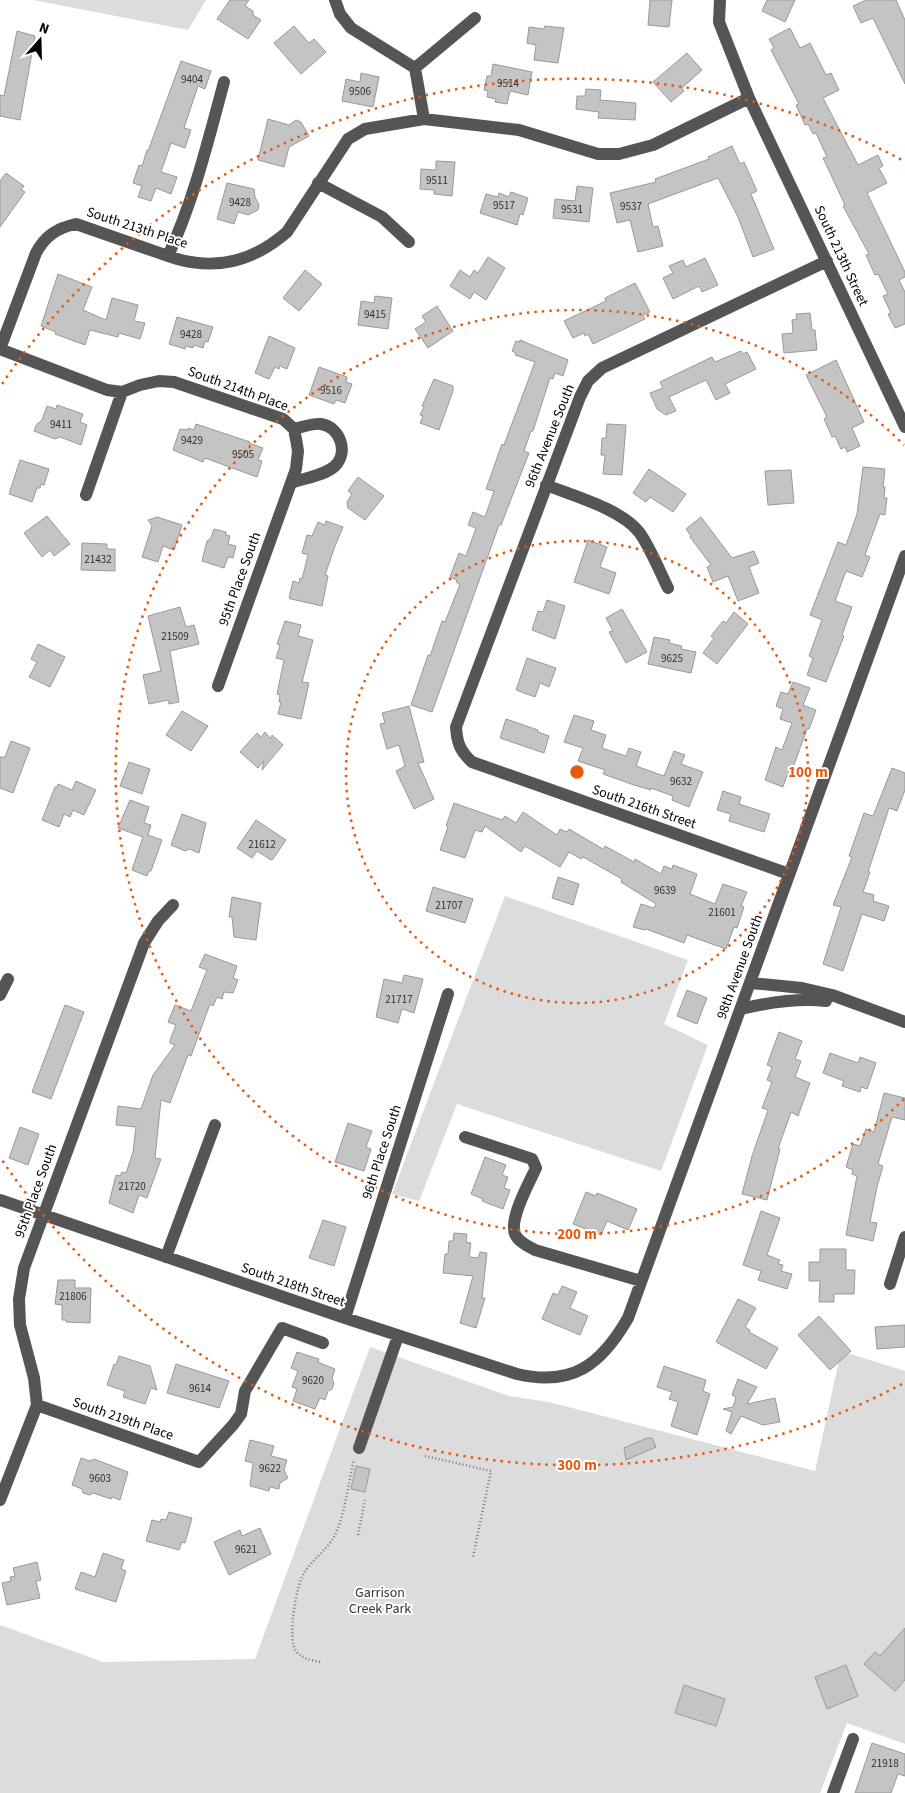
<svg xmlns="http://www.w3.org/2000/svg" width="905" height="1793" viewBox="0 0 905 1793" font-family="'Source Sans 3',sans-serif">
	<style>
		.green { fill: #dcdcdc }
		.building { fill: #c4c4c4; stroke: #999 }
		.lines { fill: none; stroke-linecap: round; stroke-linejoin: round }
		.path { stroke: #777; stroke-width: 2.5; stroke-dasharray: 1 2.5; stroke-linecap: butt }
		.minor { stroke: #555; stroke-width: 12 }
		.ring { fill: none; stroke: #e8590c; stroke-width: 2.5; stroke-dasharray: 2.5 5 }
		.labels { text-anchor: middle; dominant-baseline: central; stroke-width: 4; stroke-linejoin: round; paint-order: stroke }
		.number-label { font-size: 11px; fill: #313131 }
		.street-label { font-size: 14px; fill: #000; stroke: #fff }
		.park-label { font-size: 14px; fill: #333; stroke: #fff }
		.centre { fill: #e8590c; stroke: #fff; stroke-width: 2.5 }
		.ring-label { font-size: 15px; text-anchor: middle; font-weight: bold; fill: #e8590c; stroke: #fff; stroke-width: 4; stroke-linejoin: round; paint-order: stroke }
	</style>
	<rect width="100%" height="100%" fill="#fff"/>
	<!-- green -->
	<path class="green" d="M33,0H206L188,30Z
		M505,896L688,960L664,1024L708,1045L661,1171L457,1104L419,1201L392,1194Z
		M370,1347L509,1396L549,1402L815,1471L841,1351L905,1371V1744L847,1723L820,1793H0V1625L103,1662L255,1659Z"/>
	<!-- building -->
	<path class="building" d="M230,0H249L245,6L253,11V15L261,20L248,39L217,19Z
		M650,0H672L669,27L648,25Z
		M767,0H795L785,22L762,11Z
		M866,0H896L905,20V84L873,18L861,23L853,6Z
		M294,26L309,43L314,39L326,52L301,74L274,43Z
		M545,26L564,28L558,63L534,60L536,45L527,43L529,27L544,29Z
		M790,28L800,48L810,43L826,75L831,73L839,90L823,98L858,165L878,155L883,166L879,168L887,183L867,193L905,272V277L899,280L905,292V324L895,328L888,314L891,313L883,296L888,294L878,274L875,275L866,255L869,254L843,206L845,205L823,158L827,157L816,133L813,134L808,124L805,125L796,105L799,104L771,50L774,48L769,39Z
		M17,31L35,36L20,120L0,116V95L4,96Z
		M687,53L702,70L682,88L684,91L671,102L653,82Z
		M181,61L211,71L205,89L198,86L184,128L191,130L185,148L171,143L161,172L177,177L171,194L156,188L151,201L138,197L142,186L133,183L139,165L142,166L147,150L148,151Z
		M493,64L532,72L528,95L510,91L507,104L495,102L496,99L487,97L488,91L484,90L487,76H491Z
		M361,73L379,77L373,107L342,101L346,79L360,82Z
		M586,89L601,90L600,100L636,103L635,120L598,118L599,112L576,109L577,96H585Z
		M268,119L289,125L296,120L301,122L309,136L289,147L284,167L258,160Z
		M732,146L740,164L744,162L757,191L751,194L774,249L753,257L738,217L718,178L648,204L653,227L658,226L663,246L638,252L630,220L617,223L610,193L656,182L655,179L709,159L708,157Z
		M436,161L455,162L452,196L434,194V190L420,189L421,169L436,170Z
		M6,173L24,186L21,190L25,192L0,227V181Z
		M227,183L254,189L255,197L259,205L258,210L248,215L238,212L234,224L217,219Z
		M577,186L593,188L589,222L553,218L555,199L575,201Z
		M511,192L528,198L523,215L520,214L517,225L480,213L486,194L498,197L499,193L509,197Z
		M488,257L505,268L486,300L474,292L470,299L450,286L460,270L470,277L474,270L478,273Z
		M705,258L718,285L702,292L699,286L673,299L663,278L673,273L669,266L683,260L686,267Z
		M305,270L322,284L299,311L283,298Z
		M58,274L92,287L83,310L106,320L112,298L138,305L134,321L145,323L140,339L119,333L118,337L90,330L85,345L55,334L56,332L41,326Z
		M635,283L650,312L643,315L645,319L593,344L588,334L585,336L584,333L573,338L564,321L606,301L605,298Z
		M375,296L392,298L388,329L358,325L361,301L374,303Z
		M437,306L453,331L428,348L415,329L426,322L422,316Z
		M810,313L812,330H815L817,350L784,353L782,334L793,333L792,320L797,319L796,314Z
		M177,317L213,327L208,342L205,341L203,348L194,345L193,348L186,346L185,349L169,344Z
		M269,336L295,348L287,369L280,366L279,369L275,367L269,379L255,373Z
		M520,340L568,360L563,376L555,373L553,379L550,378L533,431H531L524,451L529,453L501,525H499L432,712L411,705L428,655L430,656L442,621L445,622L460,584L456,582L457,580L450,577L459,553L466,556L476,528L468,525L473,512L485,517L494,491L486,489L502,444L504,445L535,362L515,355L516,353L512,351L516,341L520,342Z
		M741,351L743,354L747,352L756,369L725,384L730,393L716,400L706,380L669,397L676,411L666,415L657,409L650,393L663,388L660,382L712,357L715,362Z
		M836,360L864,422L852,428L860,446L847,452L845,447L841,449L835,436L832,437L824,419L827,417L806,375Z
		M319,367L347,377L346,382L352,384L345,403L336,400L334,404L309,395Z
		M434,379L453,386V391L439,430L420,423L423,416L420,415L424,407L422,406Z
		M57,405L83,414L80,422L87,425L81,445L60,437L55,439L34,431L37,424L42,420L47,406L56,409Z
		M196,424L250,442L249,443L263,448L258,460L262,461L257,477L205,458L203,462L173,450L180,429L188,430V428L194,430Z
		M607,424L626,425L622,475L603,474L605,455H601L602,438H606Z
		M20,460L49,469L44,485L41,484L40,488H37L32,502L9,494Z
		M863,467L885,469L883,487H885L884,498H887L885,515L880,514L865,555L870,557L862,577L846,571L835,601L852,607L842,635L844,636L826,682L807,675L813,658L809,656L822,620L810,615L838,542L846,545L857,514Z
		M649,469L686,494L673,512L650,497L646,502L633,493Z
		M791,470L794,503L768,505L765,471Z
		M358,477L384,496L365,520L348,508L347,502L352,494L348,491Z
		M47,516L70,544L54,556L50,550L42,557L24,533Z
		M157,517L182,525L174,550L163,546L158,562L142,557L152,526L148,520Z
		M701,517L732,558L754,551L759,563L749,567L759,593L738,601L728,576L713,582L707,567L711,565L690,537L691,536L686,529Z
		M326,521L343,527L335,546L325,575L328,576L322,606L291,599L289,598L293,581L299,583L300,578L302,579L308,555L302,553L307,535L312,536L318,522L325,525Z
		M214,529L226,532V535L230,536L228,544L236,546L233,558L228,557L224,568L202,561L207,541L211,538Z
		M588,540L607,547L600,567L616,573L609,594L574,582Z
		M82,543L107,544V549H115V571L81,570Z
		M547,600L565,606L555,639L532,630L538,611L543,612Z
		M180,607L186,627L194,625L199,644L170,651L179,702L169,704L168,700L149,704L143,675L161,671L148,616Z
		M622,609L647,652L626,663L609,632L613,631L606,618Z
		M734,612L748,624L717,664L703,653L714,638L711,636L723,621L726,623Z
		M285,621L301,625L298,636L313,640L302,682L309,683L301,719L278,714L281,702H279L280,695L277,694L284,660L276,658L280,645L277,644Z
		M654,637L670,640L669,643L682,646L681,649L696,652L691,673L648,664Z
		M38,644L65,657L50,687L29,677L37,662L31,659Z
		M527,658L556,668L549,687L540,683L535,697L516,690Z
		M793,682L810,688L803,705L816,710L809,729H807L790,776L787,775L783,787L765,780L776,747L782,750L792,723L780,719L783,709L776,706L781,692L788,694Z
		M409,706L424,762L418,763L434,799L414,809L396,771L405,766L399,745L387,749L380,724L385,723L382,713Z
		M182,711L208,726L191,751L166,735Z
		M574,715L594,721L591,730L606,735L602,748L626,756L629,748L641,752L636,766L664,776L674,751L685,755L681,764L703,772L689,807L672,800L673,796L651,788V790L634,785L603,774L605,770L578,761L583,748L564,742Z
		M506,719L538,730V732L549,736L544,753L500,738Z
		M265,732L271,739L272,735L283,745L262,770L264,761L258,768L240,752L257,733L261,737Z
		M11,741L30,748L13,793L0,788V757H5Z
		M129,762L150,769L142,794L120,786Z
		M892,768L905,773V790L897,811L889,808L868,872H870L863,892L874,895L873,901L889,906L884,921L862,914L843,971L823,964L841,907L833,905L852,857L849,856L864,813L873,816Z
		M76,781L96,790L84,815L73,810L70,817L64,814L59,827L42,820L55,787H57L58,784L72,790Z
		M723,791L741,797L739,804L770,814L764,832L729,821L731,814L717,810Z
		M130,800L149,807L144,823L151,825L148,835L162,840L151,871H149L147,876L132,870L143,837L118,828Z
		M454,803L502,820L505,816L516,823L523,812L557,835L560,829L567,832L569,829L603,849L605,846L634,862L635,859L661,874L664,866L672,869L673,865L697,874L690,894L715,904L723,884L747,892L741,906L744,907L737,928L734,927L726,949L687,935L684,943L646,929L645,930L633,927L641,904L654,908L656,904L621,882L622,879L583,857L581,859L569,852L560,867L525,846L521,852L485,826L482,832L475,830L465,858L440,850L448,827L446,826Z
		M182,814L206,823L199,853L189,849L185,851L171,845Z
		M256,820L286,840L273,859L271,860L257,851L252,858L237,848Z
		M558,877L579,884L573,905L552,898Z
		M433,887L473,899L465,923L426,911Z
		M232,897L261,903L256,940L234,937L232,917H229Z
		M205,954L237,966L233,978L238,980L233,993L224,992L222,999L217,997L213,1006L210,1004L191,1056L188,1055L170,1103L161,1100L155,1158L161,1159L147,1198L139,1195L133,1213L109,1203L116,1175L120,1176L122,1172L126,1173L133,1152L136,1127L116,1125L118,1106L141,1109L153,1075L175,1045L170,1043V1040L176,1025L168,1022L175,1005L191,1011L207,970L199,967Z
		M404,975L423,979L414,1013L402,1009L398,1023L376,1017L384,979L402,983Z
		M687,990L707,998L697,1024L677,1016Z
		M65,1005L84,1012L51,1099L32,1092Z
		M779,1032L802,1041L795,1059L801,1061L795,1077L810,1083L798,1116L791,1112L778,1149H780L767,1200L742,1194L752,1156L768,1110L762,1108L772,1082L767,1080L772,1067L767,1065Z
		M830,1053L858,1063L860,1057L876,1063L867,1089L861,1087L860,1092L842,1086L844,1081L823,1073Z
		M884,1093L905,1098V1120L892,1117L878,1164L883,1166L877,1187L870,1222L877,1223L873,1241L846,1235L857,1176L852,1174L853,1170L846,1167L853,1144L860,1146L866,1129L874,1132Z
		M348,1123L372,1131L366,1147L371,1149L364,1171L335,1162Z
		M20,1127L39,1134L28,1165L9,1158Z
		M485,1157L506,1165L502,1175L508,1177L504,1188L510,1190L503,1209L482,1201L483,1199L471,1194Z
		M586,1192L596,1196L597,1193L637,1209L628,1230L607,1221L601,1235L573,1224Z
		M761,1211L780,1218L767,1255L780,1260L778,1264L783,1265L781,1271L792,1274L787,1289L758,1280L761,1271L743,1265Z
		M323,1220L346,1227L334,1266L309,1258Z
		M454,1233L467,1234L466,1242L471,1243L469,1257L478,1258L480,1252L487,1253L482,1298H485L476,1328L460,1323L473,1276L443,1273L445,1254H448L449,1241H453Z
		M820,1249H846V1270H855L854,1294H834V1302H819L820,1281H809V1262H820Z
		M58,1280H75V1288H91L90,1323L66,1322V1320H62V1305L55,1304Z
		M562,1286L577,1292L570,1308L588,1316L580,1335L542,1319L553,1293L558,1295Z
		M738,1299L756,1308L745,1327L750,1330L749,1332L778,1348L766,1369L716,1342Z
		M819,1316L851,1351L830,1370L798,1335Z
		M905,1325V1347L877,1349L875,1327Z
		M297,1352L319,1359L318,1362L335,1369L332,1378L334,1384L332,1389L328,1391L325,1400L320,1398L315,1409L293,1401L297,1389L292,1387L298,1371L291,1368Z
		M119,1356L150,1366L157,1390L151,1388L145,1404L123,1397L125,1391L107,1385L114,1364L116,1365Z
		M176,1364L229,1381L219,1408L167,1393Z
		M664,1366L706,1380L703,1391L710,1394L697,1435L671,1426L678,1402L669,1399L672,1392L657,1387Z
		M738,1379L757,1387L747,1404L775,1398L780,1422L763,1425L741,1416L731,1434L726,1431L732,1412L723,1409L733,1407L736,1397L732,1395Z
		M647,1438H652L656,1447L626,1460L624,1448Z
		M250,1440L274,1446L271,1456L287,1460L284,1470L288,1478L280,1483L279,1489L270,1487L269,1491L250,1486L253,1463L245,1461Z
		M81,1458L90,1461L94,1459L128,1472L120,1500L112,1497L111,1499L93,1493L90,1495L83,1493L82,1489L72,1485Z
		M356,1466L370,1469L365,1492L351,1489Z
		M169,1512L192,1518L185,1543L182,1542L179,1550L146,1541L152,1520L160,1522L161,1519L166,1520Z
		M260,1528L271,1554L229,1575L214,1542L240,1530L242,1536Z
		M103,1553L124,1560L121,1569L126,1571L116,1602L75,1589L81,1572L95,1577Z
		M37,1562L41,1580L36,1581L40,1598L7,1605L2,1583L11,1581L10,1577L15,1576L13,1568Z
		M905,1628V1680L895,1691L864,1664L875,1652L880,1656Z
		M846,1665L858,1696L827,1709L815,1677Z
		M684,1685L725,1699L716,1726L675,1713Z
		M872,1743L905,1754V1776L898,1774L891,1793H855Z"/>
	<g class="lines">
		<!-- path -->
		<path class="path" d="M425,1456L491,1471L473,1557
			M358,1535L365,1500
			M320,1662C311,1660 302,1659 296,1651C287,1640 296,1585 304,1573C312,1560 328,1549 335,1535C345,1514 348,1484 354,1460"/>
		<!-- minor -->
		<path class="minor" d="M335,0L340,14L351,28L415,68
			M720,0L719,22L749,98L905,427
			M415,68L475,18
			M415,68L424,119
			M318,183L382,217L409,242
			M168,256C194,200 208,141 224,82
			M0,349L36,253C45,236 57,228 76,224C99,232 122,240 145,248C157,252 169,257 181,260C222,270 256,259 287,232L348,139L365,129L424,119L519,130L598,154H619L653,145L749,98
			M0,349L107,390L122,392L140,385L159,381L174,382L283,419L294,429L296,439L298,451L296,469L218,686
			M291,483C304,478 324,476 335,466C349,452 340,427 321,424C313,423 302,427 294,429
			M546,485C574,496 621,509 639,532C649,545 660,572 668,588
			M86,495L122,392
			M789,874L472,762C460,751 457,743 456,727L580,397L588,381L602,368L827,261
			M751,983L802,988L832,995L905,1022
			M0,995L8,979
			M741,1009C770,1002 797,998 826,1001
			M465,1137L532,1159L536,1168C529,1183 507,1222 516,1236C520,1243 528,1246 535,1250L641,1281
			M0,1200L345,1318L517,1374C572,1387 601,1365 628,1318L905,556
			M166,1257L215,1125
			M890,1284L905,1237
			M345,1318L448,994
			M37,1405L199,1462L233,1425L241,1414L245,1391L282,1328L323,1343
			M359,1448L398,1336
			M0,1500L37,1405L34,1378L20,1325L19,1299L24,1268L144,943L158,921L173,905
			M833,1793L853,1739"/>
	</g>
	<!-- distance rings -->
	<g class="ring">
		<circle cx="577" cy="772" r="231"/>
		<path d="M904 1099A462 462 0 1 1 904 445"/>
		<path d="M902 1384A693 693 0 0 1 2 1160M2 384A693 693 0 0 1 902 160"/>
	</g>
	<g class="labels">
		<!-- number labels -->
		<g class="number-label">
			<text x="192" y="79">9404</text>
			<text x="508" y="83">9514</text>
			<text x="360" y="91">9506</text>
			<text x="437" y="180">9511</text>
			<text x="240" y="202">9428</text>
			<text x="504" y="205">9517</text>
			<text x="631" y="206">9537</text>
			<text x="572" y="209">9531</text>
			<text x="375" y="314">9415</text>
			<text x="191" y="334">9428</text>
			<text x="331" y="390">9516</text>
			<text x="61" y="424">9411</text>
			<text x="192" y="440">9429</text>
			<text x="243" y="454">9505</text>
			<text x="98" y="559">21432</text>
			<text x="175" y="636">21509</text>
			<text x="672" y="658">9625</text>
			<text x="681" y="781">9632</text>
			<text x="262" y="844">21612</text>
			<text x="665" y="890">9639</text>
			<text x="449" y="905">21707</text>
			<text x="722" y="912">21601</text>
			<text x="399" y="999">21717</text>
			<text x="132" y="1186">21720</text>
			<text x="73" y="1296">21806</text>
			<text x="313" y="1380">9620</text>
			<text x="200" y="1388">9614</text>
			<text x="270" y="1468">9622</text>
			<text x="100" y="1478">9603</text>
			<text x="246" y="1549">9621</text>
			<text x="885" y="1763">21918</text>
		</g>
		<!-- street labels -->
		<g class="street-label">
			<text transform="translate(137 228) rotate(18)">South 213th Place</text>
			<text transform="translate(841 256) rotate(65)">South 213th Street</text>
			<text transform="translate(238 389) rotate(20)">South 214th Place</text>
			<text transform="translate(550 436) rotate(-68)">96th Avenue South</text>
			<text transform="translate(240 579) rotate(-70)">95th Place South</text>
			<text transform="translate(644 807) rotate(19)">South 216th Street</text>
			<text transform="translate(740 967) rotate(-70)">98th Avenue South</text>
			<text transform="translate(382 1152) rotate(-72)">96th Place South</text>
			<text transform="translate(36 1191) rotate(-70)">95th Place South</text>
			<text transform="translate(293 1285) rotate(19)">South 218th Street</text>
			<text transform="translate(123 1419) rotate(19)">South 219th Place</text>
		</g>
		<!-- park labels -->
		<g class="park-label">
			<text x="380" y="1593">Garrison<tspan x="380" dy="16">Creek Park</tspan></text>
		</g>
	</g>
	<circle cx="577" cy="772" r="8" class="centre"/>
	<g class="ring-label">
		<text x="808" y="777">100 m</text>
		<text x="577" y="1239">200 m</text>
		<text x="577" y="1470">300 m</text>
	</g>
	<!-- north arrow -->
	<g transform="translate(40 40) rotate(20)" stroke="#ffffff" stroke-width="4" paint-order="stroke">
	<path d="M0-4L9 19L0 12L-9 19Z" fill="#000000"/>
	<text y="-8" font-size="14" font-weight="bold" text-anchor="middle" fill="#000000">N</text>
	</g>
</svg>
